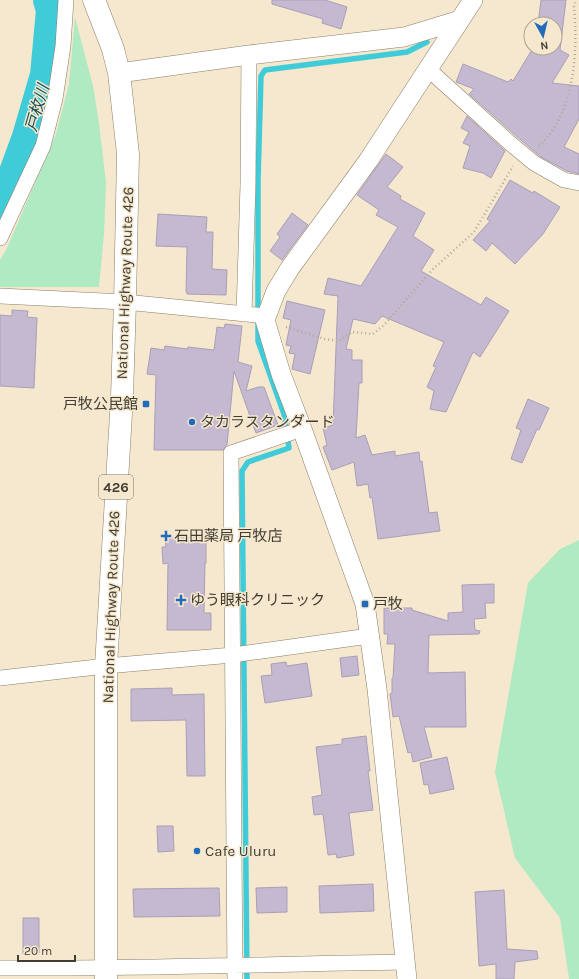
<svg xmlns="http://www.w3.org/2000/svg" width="579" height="979" viewBox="0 0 579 979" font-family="Karla,'Noto Sans JP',sans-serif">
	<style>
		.green { fill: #afeac2 }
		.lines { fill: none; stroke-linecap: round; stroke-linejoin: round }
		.stream { stroke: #40cbd8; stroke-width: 5.5 }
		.river { stroke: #40cbd8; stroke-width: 34 }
		.building { fill: #c4b9d1; stroke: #aa9fb6 }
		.minor-casing { stroke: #8a7e68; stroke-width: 16 }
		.tertiary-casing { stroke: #8a7e68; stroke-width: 20 }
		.trunk-casing { stroke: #8a7e68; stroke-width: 23 }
		.path { stroke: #b3a996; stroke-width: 2.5; stroke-dasharray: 1 3; stroke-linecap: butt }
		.minor { stroke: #fff; stroke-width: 15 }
		.tertiary { stroke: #fff; stroke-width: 19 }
		.trunk { stroke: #fff; stroke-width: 22 }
		.poi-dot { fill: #226aba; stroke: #f5e8cf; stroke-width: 1.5 }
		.labels { text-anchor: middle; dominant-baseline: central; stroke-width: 3; stroke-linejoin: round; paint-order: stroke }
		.shield { fill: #f5e8cf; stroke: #777061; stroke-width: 1 }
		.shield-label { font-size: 14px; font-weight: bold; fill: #413c32 }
		.street-label { font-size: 15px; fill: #413c32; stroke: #f5e8cf }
		.poi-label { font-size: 15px; fill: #413c32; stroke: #f5e8cf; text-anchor: start }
		.water-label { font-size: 16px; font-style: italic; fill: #154f55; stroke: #f5e8cf }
	</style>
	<rect width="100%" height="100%" fill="#f5e8cf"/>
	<!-- green -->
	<path class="green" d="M75,17L93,86L99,123L106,183L104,234L99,287H0V260L7,248L56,134L69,84Z
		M579,540V979H569L560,918L515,858L495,772L528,583L560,549Z"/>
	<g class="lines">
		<!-- stream -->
		<path class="stream" d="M247,979L242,471L248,462L289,448L284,414L258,341V180L261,76L265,70L407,52L427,42"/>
		<!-- river -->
		<path class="river" d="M0,212L7,197L29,137L47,75L53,10L50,0"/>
	</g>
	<!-- building -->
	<path class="building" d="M272,0H325L347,7L341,29L322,23L323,19L272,4Z
		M541,0H566L560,50L569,55L552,83L579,86V119L564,147L579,154V174L567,171L541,157L514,134L469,94L474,89L456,82L463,64L508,82L511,79L513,81L533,48H555V24H538Z
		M467,116L505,151L491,178L483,173L463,168L470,146L463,143L469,132L461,128Z
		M386,154L403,167L387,187L401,196L400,199L425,213L413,236L434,250L421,271L481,305L486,297L509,311L480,357L473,352L446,412L430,409L434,391L427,387L436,367L433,366L444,342L382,316L375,324L353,319L346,349L352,350V360H362V383H359L356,438L365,435L372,455L395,451V456L419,452L420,462L422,461L429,513L437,512L440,531L378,539L372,497L370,498L368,484L357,486L354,462L332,470L323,447L327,445L323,428L333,425L338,296L324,294L328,278L361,286L398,227L376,215L379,210L357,195Z
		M510,180L533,193L534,191L560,207L543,234L515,264L492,243L486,251L473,240L490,221L487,219Z
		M292,213L308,225L282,260L270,251L280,237L277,234Z
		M158,214L207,217L206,232H213L212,269L227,270L226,295L187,294V292H186L187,247L156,246Z
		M287,301L325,310L310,374L292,369L295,354L289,353L291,346L286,345L291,320L283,318Z
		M12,310L28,311L27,317L37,318L34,388L0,386V315L12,316Z
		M225,324L242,326L238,362L252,366L246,391L258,387H264L278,425L256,433L234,371L227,445L223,450H154L156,375L147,374L151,348L164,350L165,346L187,349L188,347L214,350L217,327L224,328Z
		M528,399L549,408L539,430L537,429L522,463L511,459L521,430L516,428Z
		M206,537V563H205L204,613H211V630H167L168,563L163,564L162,547H166L165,538Z
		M494,584V603H485L486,618L474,619L475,630L480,631L479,634L429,635L428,673L465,672L466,727H424L432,757L413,762L411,752L408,753L399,716L393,717L390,694L392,693V678H393L395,644H387L388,634H384V608H412V610L448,621V613L463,612L462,585Z
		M357,656L359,675L342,677L340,658Z
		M286,662L287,666L307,663L312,696L265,703L261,676L272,675L271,664Z
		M172,688V695L204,694L205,776H187L186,720L131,721V689Z
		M366,736L370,771H368L373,810L349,813L354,855L337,858L336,854L328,855L323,814L314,815L312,797L322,795L316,747L342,744V739Z
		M447,757L454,789L430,794L428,784L424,785L420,763Z
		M157,826H173L174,851L158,852Z
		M373,884L374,911L320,913L319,886Z
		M287,887V912L257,913L256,888Z
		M219,888L220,916L134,917L133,889Z
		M504,890L507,949L537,951L538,959L515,962L514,979H496V964L479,966L475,892Z
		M23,918H39V953L23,954Z"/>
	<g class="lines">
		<defs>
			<path id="minor" d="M428,69L511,144L534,163L564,180L579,183
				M0,238L43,146L55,99L63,46L66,0
				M0,296L125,302L267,316
				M244,314L248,185L249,55
				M0,678L106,666L233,655L369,636
				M0,968C135,969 270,964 405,962
				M235,979L231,453L302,429"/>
			<path id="tertiary" d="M119,73L249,55L404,37L460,20
				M407,979L377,689L365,604L302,429L281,374L265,320L276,291L290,268L368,161L473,0"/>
			<path id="trunk" d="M94,0L113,49L119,73L128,154L125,302L122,397L106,666V979"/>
		</defs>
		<!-- minor casing -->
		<use href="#minor" class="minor-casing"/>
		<!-- tertiary casing -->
		<use href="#tertiary" class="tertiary-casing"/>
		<!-- trunk casing -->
		<use href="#trunk" class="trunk-casing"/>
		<!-- path -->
		<path class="path" d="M539,146C575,113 578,52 574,7L576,0
			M286,327L325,339L339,341L352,332L373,334L384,325L432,270L474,232L513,166"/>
		<!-- minor -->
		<use href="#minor" class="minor"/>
		<!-- tertiary -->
		<use href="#tertiary" class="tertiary"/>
		<!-- trunk -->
		<use href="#trunk" class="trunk"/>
	</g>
	<!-- markers -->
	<g class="poi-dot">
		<rect x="142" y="400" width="8" height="8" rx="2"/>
		<circle cx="192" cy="422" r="4"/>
		<path d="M164 530h4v4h4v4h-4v4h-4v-4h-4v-4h4z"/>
		<path d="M179 594h4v4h4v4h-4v4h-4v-4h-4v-4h4z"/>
		<rect x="361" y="600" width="8" height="8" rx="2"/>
		<circle cx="197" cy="851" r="4"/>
	</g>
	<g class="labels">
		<!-- shield labels -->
		<rect class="shield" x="99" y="475" width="34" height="24" rx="3"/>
		<g class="shield-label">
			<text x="116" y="487">426</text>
		</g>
		<!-- street labels -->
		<g class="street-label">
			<text transform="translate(125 283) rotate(-88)">National Highway Route 426</text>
			<text transform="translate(111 607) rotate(-88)">National Highway Route 426</text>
		</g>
		<!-- poi labels -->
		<g class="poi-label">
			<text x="138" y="404" text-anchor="end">戸牧公民館</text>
			<text x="200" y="422">タカラスタンダード</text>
			<text x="174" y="536">石田薬局 戸牧店</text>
			<text x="190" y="600">ゆう眼科クリニック</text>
			<text x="373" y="604">戸牧</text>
			<text x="205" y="851">Cafe Uluru</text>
		</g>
		<!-- water labels -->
		<g class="water-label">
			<text transform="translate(37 108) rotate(-74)">戸枚川</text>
		</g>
	</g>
	<!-- north arrow -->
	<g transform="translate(543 36) rotate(172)"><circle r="19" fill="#f5e8cf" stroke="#ada390"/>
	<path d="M0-3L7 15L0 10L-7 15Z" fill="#226aba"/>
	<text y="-6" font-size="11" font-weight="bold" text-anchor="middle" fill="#413c32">N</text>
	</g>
	<!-- scale -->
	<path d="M18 955v6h57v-6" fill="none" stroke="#413c32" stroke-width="2"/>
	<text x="24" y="955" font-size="12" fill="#413c32" stroke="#f5e8cf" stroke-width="3" paint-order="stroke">20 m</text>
</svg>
